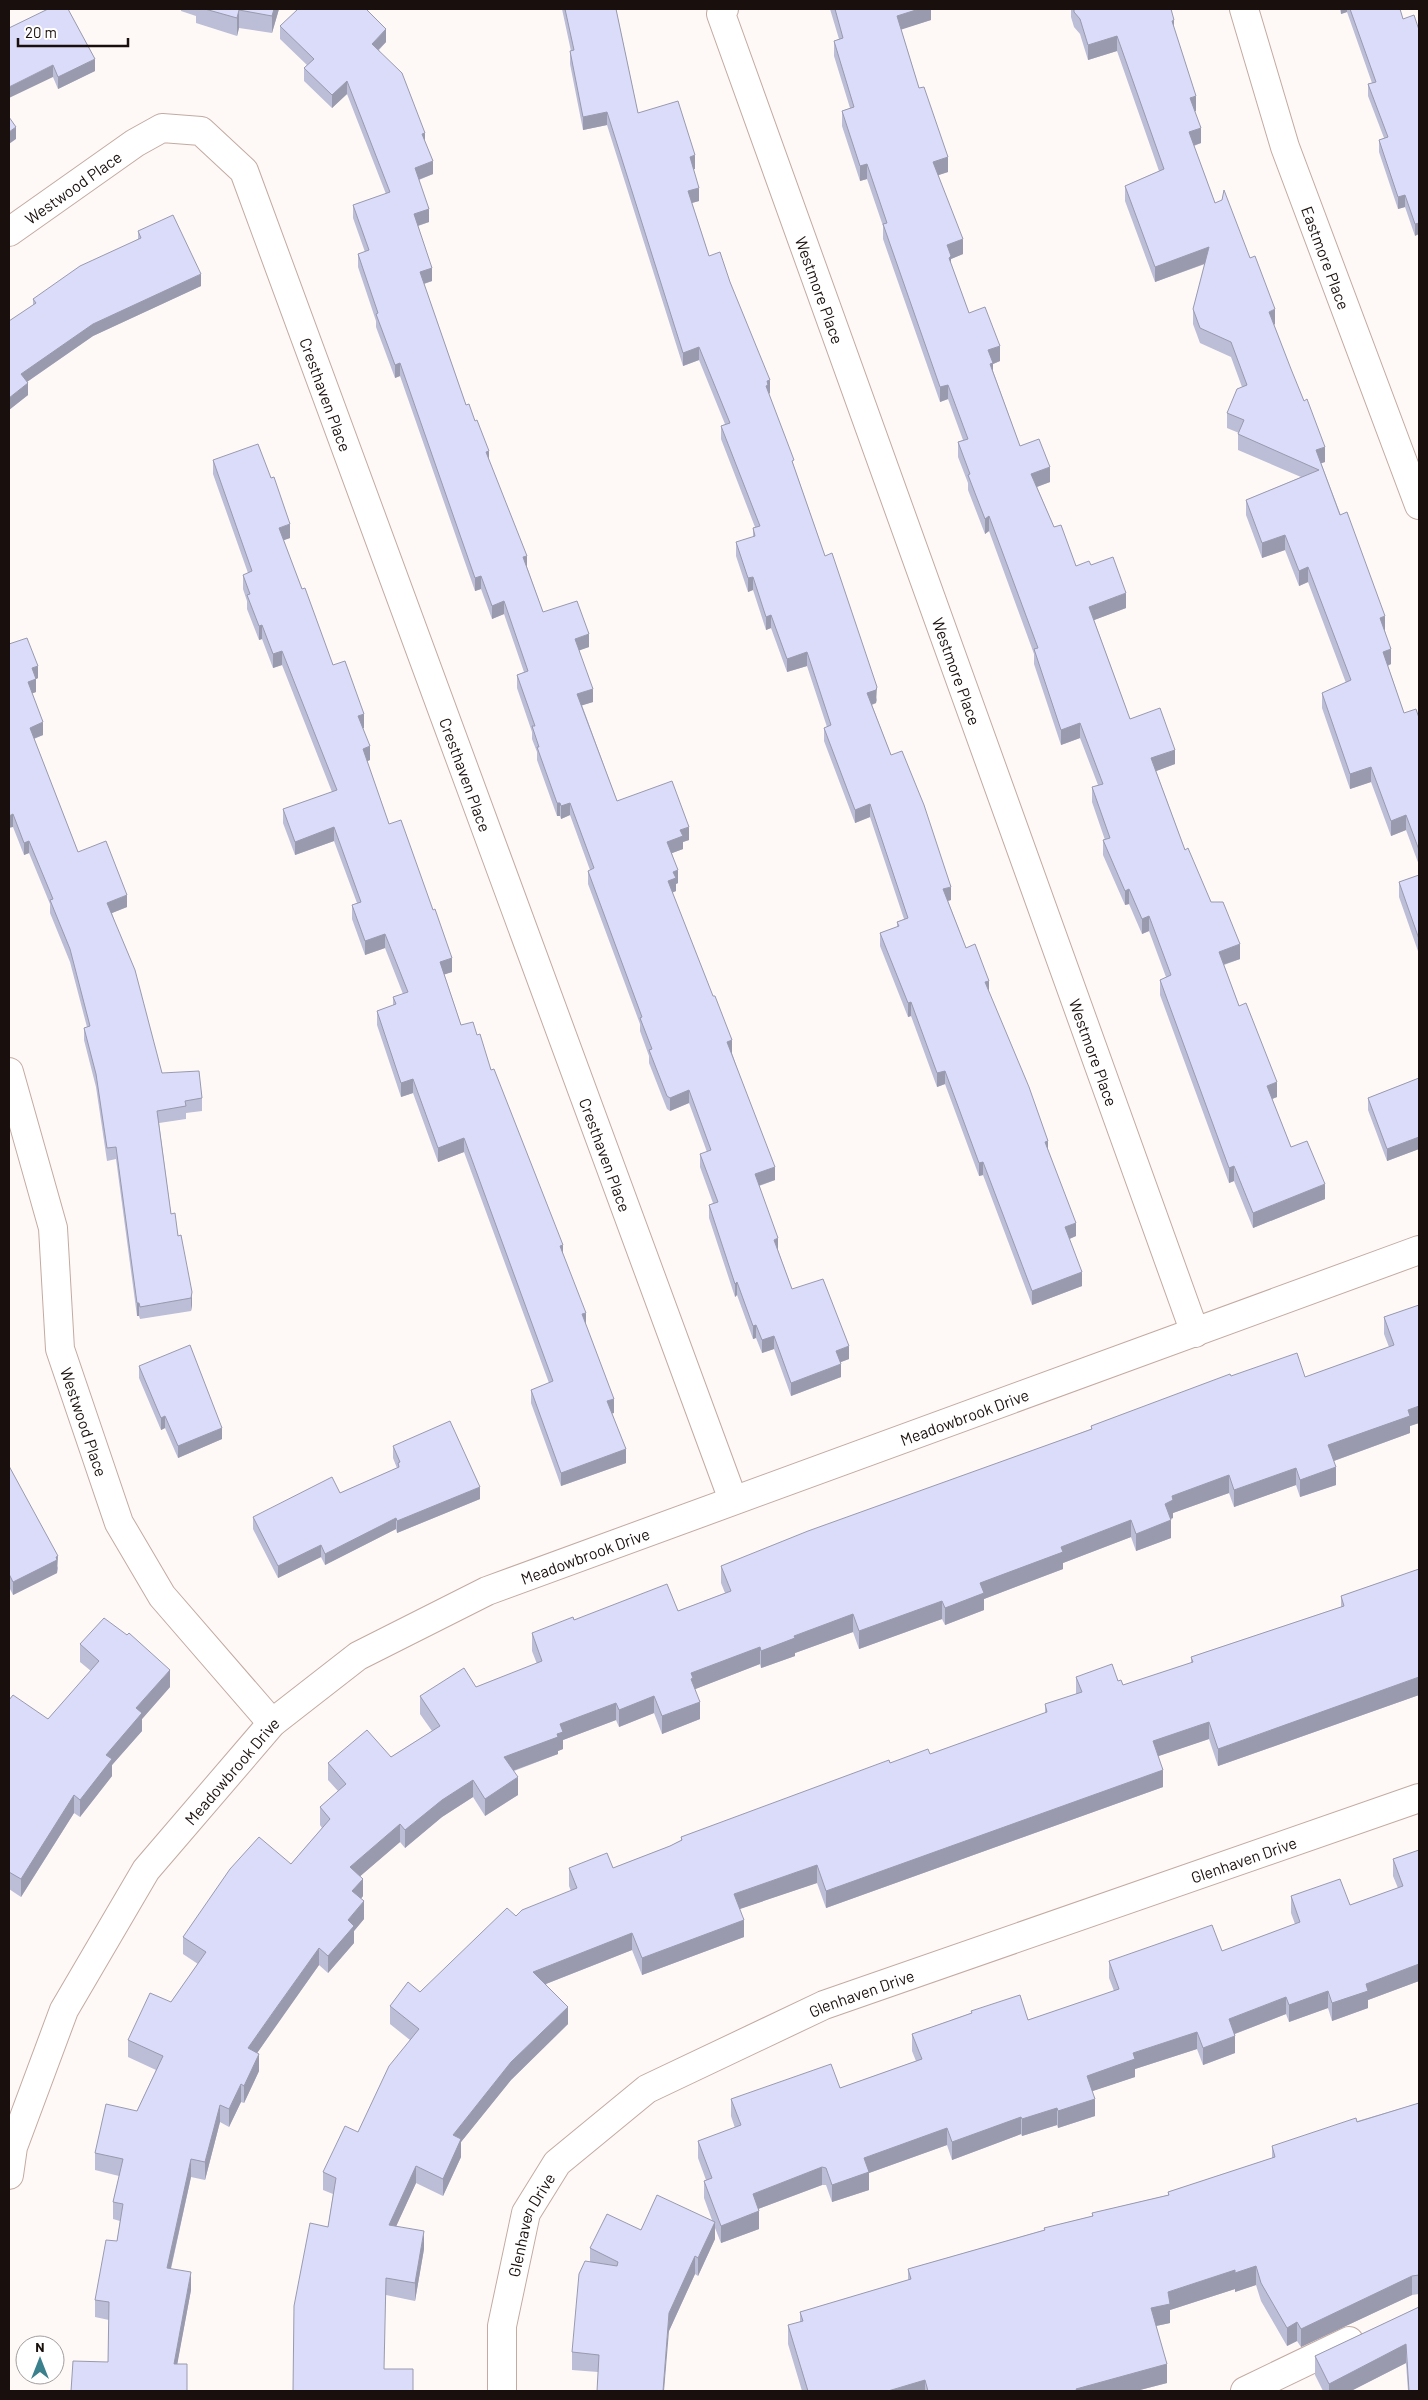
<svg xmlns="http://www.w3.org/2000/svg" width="1428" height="2400" viewBox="0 0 1428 2400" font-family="Barlow,sans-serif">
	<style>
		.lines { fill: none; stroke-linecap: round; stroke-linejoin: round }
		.street-casing { stroke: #c4aaa0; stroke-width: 30 }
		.street { stroke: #fff; stroke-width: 28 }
		.wall { fill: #bcbdd6 }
		.shaded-wall { fill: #999aae }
		.building { fill: #dbdcf9; stroke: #999aae }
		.labels { text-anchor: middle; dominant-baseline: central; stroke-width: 4; stroke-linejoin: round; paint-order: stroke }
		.street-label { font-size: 16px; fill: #19100d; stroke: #fff }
	</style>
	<rect width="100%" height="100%" fill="#fef9f7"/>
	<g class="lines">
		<defs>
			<g id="street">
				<path id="s1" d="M724,9L721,14L1195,1333"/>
				<path id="s2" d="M1244,9L1285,147L1419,505"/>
				<path id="s3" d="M9,232L135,143L162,128L201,131L244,171L733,1500"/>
				<path id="s4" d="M9,1072L53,1228L60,1349L119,1523L162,1596L272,1723"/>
				<path id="s5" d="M9,2175L13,2147L64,2010L146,1870L272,1723L358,1656L487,1591L1419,1250"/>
				<path id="s6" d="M502,2391V2326L526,2213L557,2163L647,2089L824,2005L1419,1798"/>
				<path d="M1245,2391L1349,2341"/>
			</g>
		</defs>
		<!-- street casing -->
		<use href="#street" class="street-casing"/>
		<!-- street -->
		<use href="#street" class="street"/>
	</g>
	<!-- wall -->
	<path class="wall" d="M48,9L95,71L58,89L53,77Z
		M181,9H279L272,33L239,28L237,36L196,23V16L181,11Z
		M562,9H616L638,113L695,169H693L699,201L692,203L709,256L730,282L770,393L769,394L825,556L877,700L876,703L872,705L891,755L951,900L948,901L966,948L989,992L1048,1150L1076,1236L1069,1239L1082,1286L1032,1305L983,1175L979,1176L945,1084L937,1087L911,1016L908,1017L880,946V933L897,927V922L904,919L870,817L855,823L824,741V728L827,727L807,666L787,672L771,628L766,630L753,590L748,592L736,556V542L753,537V528L755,527L721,439V426L725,424L699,360L683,366L607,125L583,130L570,64V51H571Z
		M830,9H931V20L901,29L919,88L948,172L938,175L963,254L951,259V264L969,313L1000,361L993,364V371L1020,446L1050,482L1037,487L1054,527L1076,566L1091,565L1126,608L1094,620L1130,719L1175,764L1156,771L1185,850L1240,959L1224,965L1239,1006L1277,1097L1272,1099L1291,1147L1325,1199L1253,1228L1234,1181L1229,1183L1160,995V980L1166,977L1149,931L1142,934L1129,904L1125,905L1103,855V840H1105L1092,802V787L1098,785L1080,738L1061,745L1034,664V654L989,531L985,534L968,490V483L958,457V442L963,440L948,399L940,402L883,239V226L867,179L860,181L842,126V111L850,108L834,56V41L839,39Z
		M1071,9H1171L1174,29L1196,111H1195L1201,143L1194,146L1215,203L1275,324L1274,325L1325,462L1321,463L1385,631L1391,664L1388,666L1404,713L1419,718V865L1406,830L1391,836L1371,782L1350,789L1322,708V693L1346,683L1308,582L1299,586L1285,550L1262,558L1246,515V500L1301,477L1238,450V434L1239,433L1227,428V413L1242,387L1231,357L1200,343L1193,324V309L1205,264L1155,282L1125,201V186L1159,171L1117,51L1088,60L1080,34L1074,27L1071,17Z
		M1340,9H1400L1403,19L1419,30L1415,236L1405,207L1398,209L1379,152V140L1384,138L1368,96V84L1372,83L1347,12L1341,14Z
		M280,26L386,42L379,50L425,142L433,174L419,180L429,222L418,226L432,281L424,284L466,405L489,460L543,612L589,647L579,650L593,702L582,705L617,801L689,840L683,842V849L672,853L678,883L676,884V891L672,893L732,1053L775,1180L759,1186L778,1250L792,1289L849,1359L840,1362L841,1377L791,1396L774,1349L762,1353L756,1338L753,1339L737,1295L735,1297L709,1218V1205L713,1203L700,1167V1154L707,1152L689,1103L670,1111L667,1109L649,1063V1056L640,1031V1024L588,884V871L590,870L570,815L561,819L560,816H557L537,760V752L532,739V732L517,688V675L524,672L504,614L492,619L481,589L475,591L400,376L395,378L376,327V321L358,267V254L365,252L353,218V205L386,194L347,94L332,108L304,81V68L307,65L280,39Z
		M138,231L201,286L93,336L27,382L28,395L9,410L33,305V299L138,239Z
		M213,460L290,538L283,540L302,589L333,665L364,728H363L370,760L367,761L389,824L452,972L444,974L461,1025L477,1035L563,1255L614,1413H612L626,1463L561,1486L531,1403V1390L549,1383L464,1152L438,1162L413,1093L401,1097L377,1025V1011L393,1006V997L403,994L385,948L365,955L352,919V905L357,903L334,841L295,855L283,823V809L332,792L282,665L273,668L262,639L259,640L247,609V601L243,589V575L248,573L213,474Z
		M9,644L38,678L36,679V692L32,693L43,735L34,739L78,852L127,907L112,913L162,1073L202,1098V1111L186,1113V1119L159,1123L171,1214L178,1236L181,1235L192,1305L191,1311L140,1319L139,1316H137L116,1159L107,1161L96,1087L84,1040V1028L87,1027L70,962L50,913V904L29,853L24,855L13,827Z
		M1419,875V954L1399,897V882Z
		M1419,1078V1149L1387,1161L1368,1110V1098Z
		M1419,1305V1423L1410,1426V1433L1334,1461L1336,1485L1300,1497L1296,1485L1234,1507L1229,1493L1173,1513V1518L1170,1519L1171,1538L1136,1551L1131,1537L1063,1563V1569L984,1599V1610L945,1625L942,1619L859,1649L853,1632L795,1653V1656L761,1668L760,1664L695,1689L700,1719L662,1734L654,1713L619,1727L616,1720L563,1740V1749L558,1751V1754L514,1771L518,1795L485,1816L473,1797L442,1817L405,1848L400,1842L360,1876L363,1896L361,1899L364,1919L354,1931V1943L328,1973L319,1965L274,2028L257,2053L259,2071L244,2103L241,2102L229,2127L220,2122L205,2180L191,2177L171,2269L191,2290L177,2364L108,2362L109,2320L95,2317V2300L117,2241L120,2221L113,2219V2202L119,2176L95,2170V2153L137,2111L156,2070L128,2057V2040L171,2002L198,1964L183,1954V1937L291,1864L322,1828L320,1825V1807L338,1791L328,1780V1763L391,1757L432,1731L420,1714V1696L476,1687L537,1664L532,1651V1633L574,1620L678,1611L725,1593L721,1583V1566L1091,1429V1426L1231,1376L1305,1377L1389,1347L1384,1334V1317Z
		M139,1366L222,1439L178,1458L165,1428L161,1430L139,1378Z
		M393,1446L480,1499L397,1533L396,1529L325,1565L321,1557L278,1578L253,1529V1517L340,1493L397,1468L393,1458Z
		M9,1466L58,1568L57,1573L13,1595L9,1587Z
		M1419,1569V1695L1218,1766L1209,1739L1158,1756L1163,1787L826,1908L817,1883L739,1909L744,1937L642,1975L632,1950L546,1984L568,2024L511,2080L461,2142V2157L443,2196L416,2183L396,2226L424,2249L415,2301L386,2295L293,2391L328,2227L333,2194L323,2190V2172L358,2132L410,2040L390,2024V2006L420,1992L516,1916L571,1891L569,1886V1868H613L670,1846L681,1840V1837L890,1763L930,1754L1045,1713V1704L1076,1694V1677L1118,1681L1123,1685L1191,1663V1657L1341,1607V1596Z
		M80,1644L170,1687L142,1719V1731L112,1765V1776L80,1817L74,1813L21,1897L9,1889V1700L48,1719L91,1671L80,1662Z
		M1419,1850V1981L1368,2000V2008L1332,2021L1328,2008L1289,2022L1286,2014L1235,2034V2053L1203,2065L1197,2049L1135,2069V2077L1092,2091L1095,2116L1058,2128L1057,2125L1022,2136L1021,2134L952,2160L947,2145L869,2173V2190L832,2202L826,2185H822L758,2209L759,2229L721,2243L715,2228V2239L698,2276L695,2274L669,2331L598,2372L572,2370V2352L590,2262V2248L641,2230L712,2220L704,2198V2181L706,2180L698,2158V2141L735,2128L731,2116V2099L840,2088L916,2061L912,2051V2034L971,2013V2011L1028,2020L1114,1991L1109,1978V1961L1222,1951L1295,1924L1291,1913V1896L1350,1905L1398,1888L1393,1876V1859Z
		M1419,2092V2294L1412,2295L1301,2347L1297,2341L1287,2346L1261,2301L1256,2285L1235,2292V2289L1170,2310V2323L1156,2326L1167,2383L1136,2391H802L788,2344V2325L800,2322V2312L908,2280V2269L1044,2230V2228L1092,2216V2213L1168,2195V2192L1272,2158V2146L1419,2103Z
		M1419,2307V2391H1408L1406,2363L1351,2391H1323L1315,2375V2356Z"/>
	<!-- shaded-wall -->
	<path class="shaded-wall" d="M274,9H279L272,33V16Z
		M919,9H931V20L897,31V16Z
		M1341,9H1347V12L1341,14Z
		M239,10V28L237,36V18Z
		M1174,20V35L1172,21Z
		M386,29V42L372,56V44Z
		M1117,36V51L1088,60V45Z
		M95,59V71L58,89V77Z
		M53,65V77L9,98V87Z
		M347,81V94L332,108V95Z
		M1196,96V111L1190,113V98Z
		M607,112V125L583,130V117Z
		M16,127V139L9,144V132Z
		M1201,128V143L1189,147V132Z
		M425,133V146L422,134Z
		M695,155V169L690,170V157Z
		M948,157V172L933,177V162Z
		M433,161V174L415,181V168Z
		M867,164V179L860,181V166Z
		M699,188V201L688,204V191Z
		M1405,195V207L1398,209V197Z
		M429,209V222L414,227V214Z
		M1419,223V234L1415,236V224Z
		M963,239V254L951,259V271L947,245Z
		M1209,247V262L1155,282V267Z
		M432,268V281L420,285V272Z
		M201,274V286L93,336L21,386V374L93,324Z
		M1275,309V324L1269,327V312Z
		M1000,346V361L993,364V378L988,350Z
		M699,347V360L683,366V353Z
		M400,363V376L395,378V365Z
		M770,380V393L768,394L766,386L767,381Z
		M28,383V395L9,410V398Z
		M948,385V399L940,402V387Z
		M1325,447V462L1316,465V450Z
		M489,451V464L486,452Z
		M1050,467V482L1031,489V474Z
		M989,516V531L985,534V519Z
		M290,524V538L279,542V528Z
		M1285,535V550L1262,558V543Z
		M527,556V569L523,557Z
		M1308,567V582L1299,586V571Z
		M481,576V589L475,591V578Z
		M753,577V590L748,592V578Z
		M1126,593V608L1089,622V607Z
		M504,601V614L492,619V606Z
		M771,615V628L766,630V617Z
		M1385,616V631L1380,633V618Z
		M262,625V639L259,640V626Z
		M589,634V647L575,652V639Z
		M1391,649V664L1383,667V652Z
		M282,651V665L273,668V654Z
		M807,652V666L787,672V659Z
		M38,666V678L32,681V668Z
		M36,679V692L28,695V682Z
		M877,687L876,703L867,706V693Z
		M593,689V702L577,707V694Z
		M364,714V728L358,730V716Z
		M43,722V735L30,740V728Z
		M1080,723V738L1061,745V730Z
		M370,746V760L363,763V749Z
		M1175,750V764L1151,773V758Z
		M1371,767V782L1350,789V774Z
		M557,803H560V816H557Z
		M570,803V815L561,819V806Z
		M870,804V817L855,823V810Z
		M13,814V827L9,828V816Z
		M1406,815V830L1391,836V821Z
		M334,827V841L295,855V842Z
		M689,827V840L683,842V849L667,855V842L680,830Z
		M29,841V853L24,855V843Z
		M678,870V883L676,884V891L668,894V881L673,872Z
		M951,887V900L943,902V889Z
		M1129,889V904L1125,905V891Z
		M127,895V907L107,915V903Z
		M1149,916V931L1142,934V919Z
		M385,934V948L365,955V941Z
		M1240,944V959L1219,966V952Z
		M452,958V972L440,976V962Z
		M989,981V994L985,982Z
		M911,1002V1016L908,1017V1003Z
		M732,1040V1053L727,1055V1042Z
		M945,1071V1084L937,1087V1073Z
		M413,1079V1093L401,1097V1083Z
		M1277,1082V1097L1267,1101V1086Z
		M689,1090V1103L670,1111V1098Z
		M1419,1137V1149L1387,1161V1149Z
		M464,1138V1152L438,1162V1148Z
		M1048,1141V1154L1045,1142Z
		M983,1162V1175L979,1176V1163Z
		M1234,1166V1181L1229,1183V1168Z
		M775,1167V1180L755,1187V1174Z
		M1325,1184V1199L1253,1228V1213Z
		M1076,1223V1236L1065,1241V1227Z
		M778,1238V1251L774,1240Z
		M563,1245V1259L560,1246Z
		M1082,1272V1286L1032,1305V1291Z
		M737,1282V1295L735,1297V1284Z
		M192,1292V1305L191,1311V1298Z
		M137,1303H139V1316H137Z
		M586,1313V1327L582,1314Z
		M756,1325V1338L753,1339V1326Z
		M774,1336V1349L762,1353V1340Z
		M849,1346V1359L836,1364V1351Z
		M841,1364V1377L791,1396V1383Z
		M614,1399V1413L607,1415V1401Z
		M1419,1406V1423L1410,1426V1433L1328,1463V1445L1408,1410Z
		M165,1416V1428L161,1430V1418Z
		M222,1428V1439L178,1458V1446Z
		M626,1449V1463L561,1486V1473Z
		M1336,1467V1485L1300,1497V1480Z
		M1296,1468V1485L1234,1507V1490Z
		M1229,1475V1493L1173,1513V1518L1165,1521V1504L1172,1496Z
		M480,1487V1499L397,1533V1521Z
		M396,1518V1529L325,1565V1554Z
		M1131,1520V1537L1063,1563V1569L984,1599V1610L945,1625V1608L980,1583L1061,1547Z
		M1171,1520V1538L1136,1551V1534Z
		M321,1545V1557L278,1578V1566Z
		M58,1556L57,1573L13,1595V1582Z
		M942,1601V1619L859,1649V1631Z
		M853,1614V1632L795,1653V1656L761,1668V1651L794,1636Z
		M760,1647V1664L693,1690L691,1679V1673Z
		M170,1670V1687L142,1719V1731L112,1765V1776L80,1817V1800L106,1755L136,1708Z
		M1419,1677V1695L1218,1766V1749Z
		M654,1696V1713L619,1727V1710Z
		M700,1702V1719L662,1734V1716Z
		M616,1703V1720L563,1740V1749L558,1751V1754L504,1774V1757L557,1734L560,1724Z
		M1209,1722V1739L1153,1758V1741Z
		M1163,1770V1787L826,1908V1891Z
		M518,1777V1795L485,1816V1799Z
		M473,1780V1797L442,1817L405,1848V1830L442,1800Z
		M74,1795V1813L21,1897V1879Z
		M400,1824V1842L350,1885V1867Z
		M817,1865V1883L734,1911V1894Z
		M363,1879V1896L352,1909V1891Z
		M364,1901V1919L354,1931V1943L328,1973V1956L348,1920Z
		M744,1920V1937L642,1975V1958Z
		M632,1933V1950L533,1989V1972Z
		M319,1948V1965L248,2066V2048Z
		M1419,1964V1981L1368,2000V2008L1332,2021V2003L1366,1984Z
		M1328,1991V2008L1289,2022V2005Z
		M1286,1997V2014L1229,2036V2019Z
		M568,2007V2024L511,2080L461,2142V2157L443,2196V2179L453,2135L511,2062Z
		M1197,2032V2049L1135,2069V2077L1087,2093V2076L1133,2053Z
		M1235,2036V2053L1203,2065V2048Z
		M259,2054V2071L244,2103V2086Z
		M241,2084V2102L229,2127V2109Z
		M1095,2099V2116L1058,2128V2111Z
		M220,2105V2122L205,2180V2162Z
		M1057,2108V2125L1022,2136V2119Z
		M1021,2117V2134L952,2160V2142Z
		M947,2128V2145L869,2173V2190L832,2202V2185L864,2158Z
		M191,2159V2177L167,2285V2268Z
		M416,2166V2183L389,2242V2225Z
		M822,2167V2185L753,2211V2194Z
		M759,2211V2229L721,2243V2226Z
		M715,2222V2239L698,2276V2258Z
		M424,2231V2249L415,2301V2283Z
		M695,2256V2274L669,2331L664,2391H663L669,2313Z
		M1256,2266V2285L1235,2292V2273Z
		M1235,2270V2289L1170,2310V2323L1151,2327V2308L1168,2292Z
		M191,2272V2290L174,2382V2364Z
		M1412,2276V2295L1301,2347V2329Z
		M1297,2322V2341L1287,2346V2328Z
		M1406,2344V2363L1351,2391H1329V2384Z
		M1167,2364V2383L1136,2391H1076V2389Z
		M925,2380V2391H888Z"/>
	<!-- building -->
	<path class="building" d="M48,9H68L95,59L58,77L53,65L9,87V28Z
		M205,9H274L272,16L239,10L237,18Z
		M298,9H366L386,29L372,44L402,73L425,133L422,134L433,161L415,168L429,209L414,214L432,268L420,272L466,405L469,404L475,421L477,420L489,451L486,452L527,556L523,557L543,612L577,601L589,634L575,639L593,689L577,694L617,801L672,781L689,827L680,830L683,836L667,842L678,870L673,872L676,878L668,881L713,996H715L732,1040L727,1042L775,1167L755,1174L778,1238L774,1240L792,1289L823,1279L849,1346L836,1351L841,1364L791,1383L774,1336L762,1340L756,1325L753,1326L737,1282L735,1284L709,1205L718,1202L700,1154L711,1150L689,1090L670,1098L667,1096L649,1050L652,1049L640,1018L642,1017L588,871L594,868L570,803L561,806L560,803H557L537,747H539L532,726H535L517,675L528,671L504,601L492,606L481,576L475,578L400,363L395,365L376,314L378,313L358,254L369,250L353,205L390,192L347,81L332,95L304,68L314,59L280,26Z
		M565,9H616L638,113L678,101L695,155L690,157L699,188L688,191L709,256L720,252L730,282L770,380L767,381L768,385L766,386L794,460L792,461L825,556L832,553L877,687L876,690L867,693L891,755L902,751L924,805L951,887L943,889L966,948L975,944L989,981L985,982L1029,1087L1048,1141L1045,1142L1076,1223L1065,1227L1082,1272L1032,1291L983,1162L979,1163L945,1071L937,1073L911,1002L908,1003L880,933L899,926L897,922L908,918L870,804L855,810L824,728L831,725L807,652L787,659L771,615L766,617L753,577L748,578L736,542L755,536L753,528L760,526L721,426L730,423L699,347L683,353L607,112L583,117L570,51L574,50Z
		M835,9H919L897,16L919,88L924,87L948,157L933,162L963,239L947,245L951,256L949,258L969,313L985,307L1000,346L988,350L993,363L990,364L1020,446L1039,439L1050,467L1031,474L1054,527L1061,525L1076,566L1089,561L1091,565L1113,557L1126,593L1089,607L1130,719L1160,708L1175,750L1151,758L1185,850L1188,848L1211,902H1223L1240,944L1219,952L1239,1006L1246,1003L1277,1082L1267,1086L1291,1147L1307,1141L1325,1184L1253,1213L1234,1166L1229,1168L1160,980L1171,975L1149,916L1142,919L1129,889L1125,891L1103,840L1110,838L1092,787L1103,784L1080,723L1061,730L1034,649L1038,648L989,516L985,519L968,475L970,474L958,442L968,439L948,385L940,387L883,224L887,223L867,164L860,166L842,111L854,107L834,41L843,38Z
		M1074,9H1171L1174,20L1172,21L1196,96L1190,98L1201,128L1189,132L1215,203L1222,200L1224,190L1250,258L1255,256L1275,309L1269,312L1291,369L1304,401L1307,399L1325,447L1316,450L1340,515L1347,512L1385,616L1380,618L1391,649L1383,652L1404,713L1416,709L1419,718V850L1406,815L1391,821L1371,767L1350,774L1322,693L1351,680L1308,567L1299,571L1285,535L1262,543L1246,500L1319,470L1238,434L1244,420L1227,413L1237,389L1247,385L1231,342L1200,328L1193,309L1209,247L1155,267L1125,186L1164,169L1117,36L1088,45L1080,19L1074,12Z
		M1350,9H1400L1403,19L1414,15L1419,30V223L1415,224L1405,195L1398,197L1379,140L1388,137L1368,84L1376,82Z
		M9,117L16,127L9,132Z
		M173,215L201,274L93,324L21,374L28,383L9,398V321L36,303L33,299L80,266L141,238L138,231Z
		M258,444L271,478L274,477L290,524L279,528L302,589L305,588L333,665L345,661L364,714L358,716L370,746L363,749L389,824L401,820L433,910L435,909L452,958L440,962L461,1025L473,1022L477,1035L480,1034L491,1070L494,1069L563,1245L560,1246L586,1313L582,1314L614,1399L607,1401L626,1449L561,1473L531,1390L553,1381L464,1138L438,1148L413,1079L401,1083L377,1011L396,1004L393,997L408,992L385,934L365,941L352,905L361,902L334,827L295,842L283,809L337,790L282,651L273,654L262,625L259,626L247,595L250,594L243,575L252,571L213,460Z
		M27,638L38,666L32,668L36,679L28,682L43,722L30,728L78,852L106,841L127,895L107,903L135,970L162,1073L199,1071L202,1098L185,1101L186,1106L157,1111L171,1214L175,1213L178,1236L181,1235L192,1292L191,1298L140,1307L139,1303H137L116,1147L107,1148L96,1074L84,1028L90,1026L70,949L50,900L53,899L29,841L24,843L13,814L9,816V644Z
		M1419,875V939L1399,882Z
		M1419,1078V1137L1387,1149L1368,1098Z
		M1419,1305V1406L1408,1410L1410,1416L1328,1445L1336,1467L1300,1480L1296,1468L1234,1490L1229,1475L1172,1496L1173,1500L1165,1504L1171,1520L1136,1534L1131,1520L1061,1547L1063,1552L980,1583L984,1593L945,1608L942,1601L859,1631L853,1614L794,1636L795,1638L761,1651L760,1647L691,1673L693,1678L691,1679L700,1702L662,1716L654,1696L619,1710L616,1703L560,1724L563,1732L557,1734L558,1737L504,1757L518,1777L485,1799L473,1780L442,1800L405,1830L400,1824L350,1867L363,1879L352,1891L364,1901L348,1920L354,1926L328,1956L319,1948L274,2011L248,2048L259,2054L244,2086L241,2084L229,2109L220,2105L205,2162L191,2159L167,2268L191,2272L174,2364H187V2391H71L73,2361L108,2362L109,2302L95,2300L106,2240L117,2241L123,2204L113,2202L123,2159L95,2153L106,2104L137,2111L163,2056L128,2040L150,1993L171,2002L206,1952L183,1937L230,1869L259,1837L291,1864L330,1819L320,1807L346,1784L328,1763L367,1730L391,1757L440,1726L420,1696L464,1668L476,1687L542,1661L532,1633L573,1617L574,1620L667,1584L678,1611L731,1591L721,1566L808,1531L1092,1429L1091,1426L1230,1374L1231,1376L1297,1353L1305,1377L1394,1345L1384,1317Z
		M190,1345L222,1428L178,1446L165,1416L161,1418L139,1366Z
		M450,1421L480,1487L397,1521L396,1518L325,1554L321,1545L278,1566L253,1517L332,1477L340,1493L399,1467L398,1463L400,1462L393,1446Z
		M9,1466L58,1556L56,1557L57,1560L13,1582L9,1574Z
		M1419,1569V1677L1218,1749L1209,1722L1153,1741L1163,1770L826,1891L817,1865L734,1894L744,1920L642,1958L632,1933L533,1972L568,2007L511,2062L453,2135L461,2139L443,2179L416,2166L389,2225L424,2231L415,2283L386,2278L384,2369H413V2391H293L294,2306L310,2223L328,2227L336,2178L323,2172L345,2126L358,2132L389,2066L419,2029L390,2006L408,1982L420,1992L507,1908L516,1916L522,1910L577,1888L569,1868L607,1853L613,1868L670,1846L682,1840L681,1837L889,1760L890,1763L928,1749L930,1754L1047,1712L1045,1704L1082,1692L1076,1677L1112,1664L1118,1681L1121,1680L1123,1685L1193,1662L1191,1657L1344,1606L1341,1596Z
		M104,1618L127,1635L129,1633L170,1670L136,1708L142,1713L106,1755L112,1759L80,1800L74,1795L21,1879L9,1872V1700L13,1695L48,1719L99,1661L80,1644Z
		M1419,1850V1964L1366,1984L1368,1991L1332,2003L1328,1991L1289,2005L1286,1997L1229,2019L1235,2036L1203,2048L1197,2032L1133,2053L1135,2059L1087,2076L1095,2099L1058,2111L1057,2108L1022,2119L1021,2117L952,2142L947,2128L864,2158L869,2172L832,2185L826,2168L822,2167L753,2194L759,2211L721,2226L704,2181L712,2178L698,2141L741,2125L731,2099L831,2064L840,2088L922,2059L912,2034L972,2013L971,2011L1020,1995L1028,2020L1119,1989L1109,1961L1212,1925L1222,1951L1300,1922L1291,1896L1340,1879L1350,1905L1403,1886L1393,1859Z
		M1419,2103V2275L1412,2276L1301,2329L1297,2322L1287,2328L1261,2283L1256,2266L1235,2273V2270L1168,2292L1170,2304L1151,2308L1167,2364L1076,2389L1077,2391H928L925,2380L888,2391H808L788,2325L803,2321L800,2312L911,2279L908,2269L1045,2230L1044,2228L1093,2216L1092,2213L1169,2195L1168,2192L1275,2157L1272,2146L1356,2118L1357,2122Z
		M657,2195L715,2222L698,2258L695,2256L669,2313L663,2391H597L599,2355L572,2352L579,2274L585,2261L617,2266L618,2262L590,2248L607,2214L641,2230Z
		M1419,2307V2391H1409L1406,2344L1329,2384L1315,2356Z"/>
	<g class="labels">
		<!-- street labels -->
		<g class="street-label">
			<text stroke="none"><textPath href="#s3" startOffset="78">Westwood Place</textPath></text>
			<text stroke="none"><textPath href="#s2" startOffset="262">Eastmore Place</textPath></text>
			<text stroke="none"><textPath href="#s1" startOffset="299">Westmore Place</textPath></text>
			<text stroke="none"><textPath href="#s3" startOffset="521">Cresthaven Place</textPath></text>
			<text stroke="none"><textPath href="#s1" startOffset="704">Westmore Place</textPath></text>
			<text stroke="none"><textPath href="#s3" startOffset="926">Cresthaven Place</textPath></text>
			<text stroke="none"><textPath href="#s1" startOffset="1109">Westmore Place</textPath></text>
			<text stroke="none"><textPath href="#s3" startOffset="1331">Cresthaven Place</textPath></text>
			<text stroke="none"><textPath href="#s5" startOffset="1292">Meadowbrook Drive</textPath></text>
			<text stroke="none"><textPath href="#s4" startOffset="360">Westwood Place</textPath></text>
			<text stroke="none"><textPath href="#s5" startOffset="888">Meadowbrook Drive</textPath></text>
			<text stroke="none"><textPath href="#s5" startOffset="468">Meadowbrook Drive</textPath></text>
			<text stroke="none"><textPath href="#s6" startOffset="996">Glenhaven Drive</textPath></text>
			<text stroke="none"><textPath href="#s6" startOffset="591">Glenhaven Drive</textPath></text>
			<text stroke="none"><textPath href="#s6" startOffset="171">Glenhaven Drive</textPath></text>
		</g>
	</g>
	<!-- border -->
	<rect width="1428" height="2400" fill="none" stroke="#19100d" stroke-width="20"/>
	<!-- north arrow -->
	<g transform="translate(40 2360)"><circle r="24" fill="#ffffff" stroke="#a39f9e"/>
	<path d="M0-4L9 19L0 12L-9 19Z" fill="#3a808d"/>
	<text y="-8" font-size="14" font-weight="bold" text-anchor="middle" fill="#19100d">N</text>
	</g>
	<!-- scale -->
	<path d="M18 38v8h110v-8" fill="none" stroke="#19100d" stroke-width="2.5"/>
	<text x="25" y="38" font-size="15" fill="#19100d" stroke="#ffffff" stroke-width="4" paint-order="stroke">20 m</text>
</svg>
